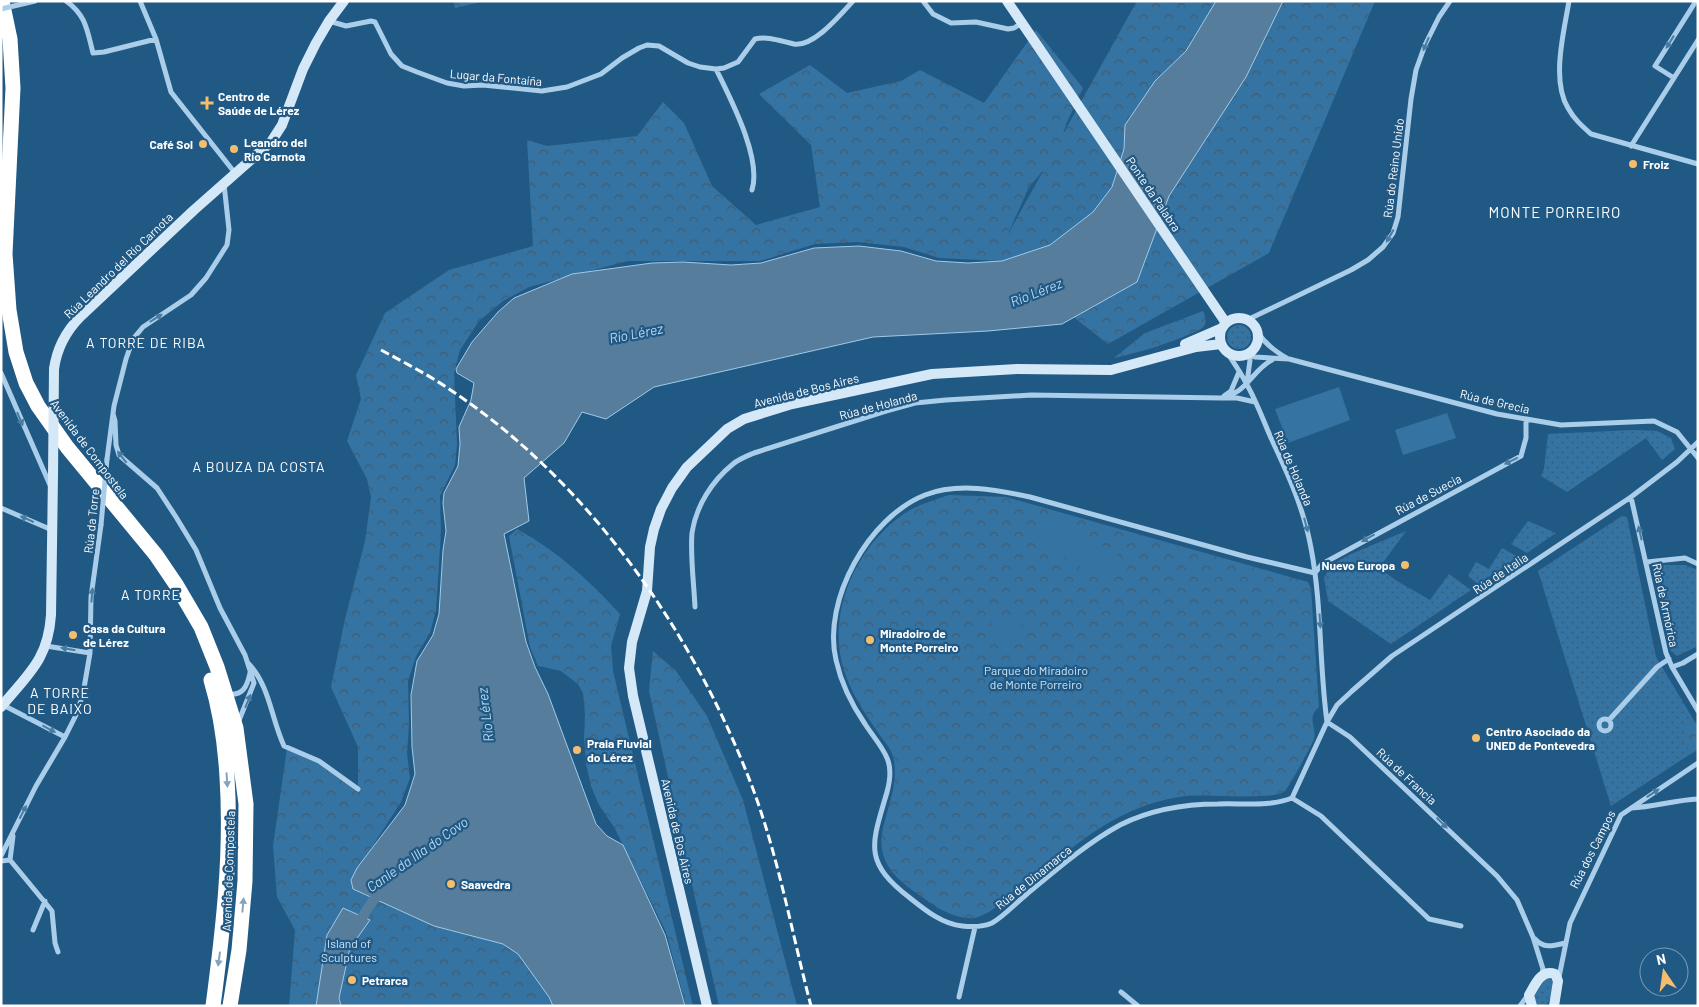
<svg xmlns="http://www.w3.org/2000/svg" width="1699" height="1007" viewBox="0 0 1699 1007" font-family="Barlow,sans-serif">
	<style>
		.grass { fill: url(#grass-dots) }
		.forest { fill: url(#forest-crowns); fill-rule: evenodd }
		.pitch { fill: #3573a2 }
		.water { fill: #567d9c; stroke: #9ecbea }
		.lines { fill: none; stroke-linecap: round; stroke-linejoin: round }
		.canal { stroke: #567d9c; stroke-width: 10 }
		.street { stroke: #aacee9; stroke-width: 5 }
		.secondary { stroke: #d5e8f7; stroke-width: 10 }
		.highway { stroke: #fff; stroke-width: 15 }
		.rail { stroke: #fff; stroke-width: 3; stroke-dasharray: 9 4; stroke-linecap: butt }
		.street-bridge { stroke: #aacee9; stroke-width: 5 }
		.secondary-bridge { stroke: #d5e8f7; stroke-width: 10 }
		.oneway { fill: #4a7ca3 }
		.oneway2 { fill: #85a4bc }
		.poi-dot { fill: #f6bd6c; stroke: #215985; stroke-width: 2 }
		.labels { text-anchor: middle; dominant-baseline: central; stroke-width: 4.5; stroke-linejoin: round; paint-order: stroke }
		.street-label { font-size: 12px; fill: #fff; stroke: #215985 }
		.poi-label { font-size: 12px; font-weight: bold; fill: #fff; stroke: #215985; text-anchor: start }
		.park-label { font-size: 12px; fill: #cee6f7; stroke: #215985 }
		.water-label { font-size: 14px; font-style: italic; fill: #b6d8f1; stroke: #215985 }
		.neighbourhood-label { font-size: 14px; letter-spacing: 1px; fill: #fff; stroke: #215985 }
		.quarter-label { font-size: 15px; letter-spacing: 1px; fill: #fff; stroke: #215985 }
	</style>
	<defs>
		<pattern id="grass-dots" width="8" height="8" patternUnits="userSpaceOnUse" patternTransform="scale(1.25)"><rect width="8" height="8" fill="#3573a2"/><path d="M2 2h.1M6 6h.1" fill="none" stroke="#435c6e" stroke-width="1.8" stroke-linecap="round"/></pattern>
		<pattern id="forest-crowns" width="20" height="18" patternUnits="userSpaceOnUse" patternTransform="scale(1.25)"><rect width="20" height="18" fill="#3573a2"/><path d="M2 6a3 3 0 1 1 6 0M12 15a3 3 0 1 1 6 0" fill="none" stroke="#435c6e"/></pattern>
	</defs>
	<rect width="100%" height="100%" fill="#215985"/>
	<!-- grass -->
	<path class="grass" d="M1227 337a12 12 0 1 1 24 0a12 12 0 1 1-24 0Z
		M1632,430L1657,431L1671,438L1675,449L1662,460L1646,438L1567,492L1541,476L1544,469L1548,434Z
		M1622,516L1627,517L1656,657L1698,727V749L1611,806L1538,571Z
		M1528,521L1556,533L1527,553L1511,544Z
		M1406,531L1379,568L1397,581L1430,600L1449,574L1471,590L1391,644L1328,601L1324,578L1331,565L1351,554Z
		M1502,548L1518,557L1478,584L1468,576L1476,562L1489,569Z
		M1659,565H1685L1698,570V646L1677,656L1671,651L1654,568Z
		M1550,978L1553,982L1550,998L1547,1004L1540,1005L1536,1004L1534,997L1544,980Z"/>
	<!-- forest -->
	<path class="forest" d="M453,1H485L455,8Z
		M1137,1H1375L1269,253L1108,344L1002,261L939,258L904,247L857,242L815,244L760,261H628L529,287L503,301L479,321L460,350L454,373L457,445L455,465L440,496L441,532L436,610L430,633L416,656L408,681L409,725L407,753L410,778L401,802L351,880L442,928L503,944L518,954L547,994L553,1006H289L295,930L277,897L273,846L287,748L319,761L358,789V747L331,687L345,619L365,541L371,497L367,479L347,441L361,399L356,375L385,313L449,270L533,246L527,140L547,146L637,136L663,102L684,123L712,186L756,225L820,207L811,145L759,94L810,65L847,93L901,81L920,70L984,103L1036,30L1083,88L1067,122L1063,134ZM1043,171L1008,234L1029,187Z
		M1203,311C1205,316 1207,322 1204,326C1201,330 1194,332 1190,334C1165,345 1140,352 1114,358L1145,333Z
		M949,495L1006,497L1308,582L1311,589L1319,707C1306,718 1317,727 1314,739C1312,745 1289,787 1285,791C1272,801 1206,794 1186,796C1169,798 1150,803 1134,810C1096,826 1064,854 1032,880C1019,890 990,915 975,918C957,920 938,909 925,899C899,881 875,865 883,828C886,816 890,803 893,790C895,779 896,767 893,756C890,747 882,739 877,731C864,712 851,693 844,670C825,611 859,539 912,509C924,503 937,499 949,495Z
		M517,529C557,551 589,580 620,614L611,646L613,671L693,1006H686L666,932L614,827L599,805L591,786L586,764L584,737L585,714L583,693L578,684L561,671L538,666L530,647L509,536Z
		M653,651L676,671L707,716L743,800L797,1006H719L649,691Z
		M1691,720L1698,728V749L1691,754L1682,737L1686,733V724Z"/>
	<!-- pitch -->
	<path class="pitch" d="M1339,387L1350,420L1288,443L1275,409Z
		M1447,413L1456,438L1403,455L1395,430Z
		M1051,514L1123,559L1108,584L1037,540Z
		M994,613L1023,621L1018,641L989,633Z"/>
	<!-- water -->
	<path class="water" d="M1216,1H1283L1246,77L1169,196L1137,282L1062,324L988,331L873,337L654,387L606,419L582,412L564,443L524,478L529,521L504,534L526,642L535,667L548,694L596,824L607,836L623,845L665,935L685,1006H553L549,997L518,954L503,944L434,926L353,889L351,880L357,868L405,805L415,774L412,747L411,695L417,661L433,635L439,614L443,550L446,531L443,503L444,493L458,466L460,444L459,427L471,400L474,383L457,373L456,369L472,342L498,312L514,298L572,274L652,263L683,262L731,265L761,263L814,248L859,246L901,251L936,261L968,263L1002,261L1050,245L1093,212L1112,187L1124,149L1125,125L1155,81L1186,51Z
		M343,908L370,920L350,948L339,998L341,1006H316L327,935Z"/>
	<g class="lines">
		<!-- canal -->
		<path class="canal" d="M356,927L374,899L384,892"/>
		<!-- street -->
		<path class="street" d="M66,1C86,15 87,30 93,53L104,52L156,39
			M140,1L156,39L171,92L235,173
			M923,1L933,14L951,23L976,22L1008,29L1014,28L1022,23
			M1569,1C1564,32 1551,80 1568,108C1574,119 1582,126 1591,134L1698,164
			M1696,1L1655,66L1674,78L1698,40
			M329,21L346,26L371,21L375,22L391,54L402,66L417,72L447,83L464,86L483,85L542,91L567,87L601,74L622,58L639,48L647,45L659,46L688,63L700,67L716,69L724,68L738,62L755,39C768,36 780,41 794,44C814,47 840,15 853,1
			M716,69C730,98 762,158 752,190
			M1631,146L1674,78
			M1247,320L1351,270L1368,260L1383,247L1393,233L1398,217L1411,99L1416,70L1425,45L1439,17L1450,1
			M1258,333C1266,345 1276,352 1288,359
			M1228,354C1234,363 1241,373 1246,383C1256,400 1263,420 1271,438C1288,474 1304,509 1311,548C1322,605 1319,664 1327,722L1350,737L1497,876L1517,900L1533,937L1543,969L1542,974
			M1248,354L1255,357L1289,359L1497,414L1561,425L1654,421L1677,432L1698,458
			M1,373L50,485
			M1247,383L1250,360L1248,354
			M1224,396L1231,391L1239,372
			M1227,396C1247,391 1254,369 1272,360
			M113,414L115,421L116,445L119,455L157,488L176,517L196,550L220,608L245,655L254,683L238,723
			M107,459L114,406L126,359L133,339L143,327L191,295L206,278L227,245L229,230L224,184
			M1631,497L1666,653L1672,667L1698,711
			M1,508L52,530
			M1647,562L1685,558L1698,564
			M1315,573L1247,557L1030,497C997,490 958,482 925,495C869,517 822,600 836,660C841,683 852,705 865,724C872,735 882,746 887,758C892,769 890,781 887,792C872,844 862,861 910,898C925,910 942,924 962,926C971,927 983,927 992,923C1003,917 1017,902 1027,894C1056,870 1087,843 1120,825C1150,810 1185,804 1218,804C1243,803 1269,807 1292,798L1327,722L1337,705L1352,691L1392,656L1631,497L1677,462L1698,442
			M1315,573L1322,564L1521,456L1526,438V419
			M695,607C694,585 690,553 692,533C696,506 712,481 733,464C739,459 747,456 754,453L886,411L915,403L946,400L1031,395L1222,398H1237L1255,402
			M46,646L90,653
			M248,663C270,686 271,718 284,746L319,761L358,789
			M1672,667L1683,663L1698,654
			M227,694C243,696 247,687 250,673
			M3,705L65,737
			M1599 725a6 6 0 1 1 12 0a6 6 0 1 1-12 0Z
			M1609,720L1657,667L1669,659
			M1292,798L1321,816L1429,919L1461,926
			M1631,808C1654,807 1675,800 1698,799
			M1,856L36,786L65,737L76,715L83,694L90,653L91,597L101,525
			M10,860L52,911L55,943L58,952
			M10,860L13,836
			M1,861L10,860
			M33,930L45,901
			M1535,939C1544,949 1553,946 1565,943
			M1559,977L1570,923L1621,815L1698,763
			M1121,992L1138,1006
			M959,997L975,927
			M1520,1006L1528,995"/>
		<!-- secondary -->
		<path class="secondary" d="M1007,1L1226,323
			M1220 337a19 19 0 1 1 38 0a19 19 0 1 1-38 0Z
			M1185,344L1222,328
			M54,369C57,347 66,331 81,316L194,210L271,142L282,125L303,69L316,43L329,21L344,1
			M1,707C28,674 48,660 51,615L53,475
			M707,1006L633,696L629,668L632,642L647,591L650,547L654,529L661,509L672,488L687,467L727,429L744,419L792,404L932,374L1017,369L1111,370L1196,347L1221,344
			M1532,1006L1529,995C1535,985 1541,969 1555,974L1558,981L1554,1006"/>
		<!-- highway -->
		<path class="highway" d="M2,1L10,39L13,88L5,254L9,310L16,352L26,383L38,406L67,447L156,555L177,586L201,627L217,667L236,728L246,804L245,881L239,950L230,1006
			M211,680C221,713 225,743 227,777C232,854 223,930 213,1006"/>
		<!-- rail -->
		<path class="rail" d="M381,350C405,363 429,375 452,391C590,483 695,634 753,789C779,859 792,934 811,1006"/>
		<!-- street-bridge -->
		<path class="street-bridge" d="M1,9L35,1
			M101,525L107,459"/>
		<!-- secondary-bridge -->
		<path class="secondary-bridge" d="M53,475L54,369"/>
	</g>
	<!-- one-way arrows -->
	<defs><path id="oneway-solid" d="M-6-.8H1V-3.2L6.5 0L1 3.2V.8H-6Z" transform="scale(1.25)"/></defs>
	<g class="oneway">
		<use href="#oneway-solid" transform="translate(1670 42) rotate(122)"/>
		<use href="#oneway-solid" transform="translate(1426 44) rotate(113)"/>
		<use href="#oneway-solid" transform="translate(1390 236) rotate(120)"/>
		<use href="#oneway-solid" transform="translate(156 318) rotate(-32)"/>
		<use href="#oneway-solid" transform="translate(20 419) rotate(67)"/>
		<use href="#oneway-solid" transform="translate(122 457) rotate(-128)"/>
		<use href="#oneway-solid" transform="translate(1511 461) rotate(154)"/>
		<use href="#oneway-solid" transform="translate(27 519) rotate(-156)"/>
		<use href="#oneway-solid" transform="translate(1306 525) rotate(75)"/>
		<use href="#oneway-solid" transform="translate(1640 533) rotate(-103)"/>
		<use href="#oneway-solid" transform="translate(1368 538) rotate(151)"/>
		<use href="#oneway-solid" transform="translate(92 595) rotate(-85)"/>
		<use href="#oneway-solid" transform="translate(1320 621) rotate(86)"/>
		<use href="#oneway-solid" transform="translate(68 649) rotate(-170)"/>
		<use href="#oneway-solid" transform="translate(248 701) rotate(-68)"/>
		<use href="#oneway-solid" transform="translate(49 729) rotate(28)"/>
		<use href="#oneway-solid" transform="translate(1653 793) rotate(-33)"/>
		<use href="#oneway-solid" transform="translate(23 812) rotate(-63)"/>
		<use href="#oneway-solid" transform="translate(1442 823) rotate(44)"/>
	</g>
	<g class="oneway2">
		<use href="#oneway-solid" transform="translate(227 780) rotate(86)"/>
		<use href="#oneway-solid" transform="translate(243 905) rotate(-85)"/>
		<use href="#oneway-solid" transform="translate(219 959) rotate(98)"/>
	</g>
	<!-- markers -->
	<g class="poi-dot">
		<path d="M204.5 95.5h5v5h5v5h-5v5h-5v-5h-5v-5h5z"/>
		<circle cx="203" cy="144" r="5"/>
		<circle cx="234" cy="149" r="5"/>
		<circle cx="1633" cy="164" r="5"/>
		<circle cx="1405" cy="565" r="5"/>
		<circle cx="73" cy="635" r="5"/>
		<circle cx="870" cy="640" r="5"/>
		<circle cx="1476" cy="738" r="5"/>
		<circle cx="577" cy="750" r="5"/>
		<circle cx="451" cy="884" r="5"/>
		<circle cx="352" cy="980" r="5"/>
	</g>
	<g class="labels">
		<!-- street labels -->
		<g class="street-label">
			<text transform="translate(496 77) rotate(5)">Lugar da Fontaíña</text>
			<text transform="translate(1393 168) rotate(-83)">Rúa do Reino Unido</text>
			<text transform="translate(1154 194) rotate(56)">Ponte da Palabra</text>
			<text transform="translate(118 265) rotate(-44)">Rúa Leandro del Río Carnota</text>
			<text transform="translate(806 390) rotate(-14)">Avenida de Bos Aires</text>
			<text transform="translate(1495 401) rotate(13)">Rúa de Grecia</text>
			<text transform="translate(878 405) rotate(-15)">Rúa de Holanda</text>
			<text transform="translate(90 449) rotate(53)">Avenida de Compostela</text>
			<text transform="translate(1294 468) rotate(67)">Rúa de Holanda</text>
			<text transform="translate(1428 494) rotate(-28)">Rúa de Suecia</text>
			<text transform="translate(91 521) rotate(-84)">Rúa da Torre</text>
			<text transform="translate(1500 573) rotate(-34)">Rúa de Italia</text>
			<text transform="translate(1666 605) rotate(78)">Rúa de Armórica</text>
			<text transform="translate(1407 776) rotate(43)">Rúa de Francia</text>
			<text transform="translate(678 831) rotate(77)">Avenida de Bos Aires</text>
			<text transform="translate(1592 849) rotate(-63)">Rúa dos Campos</text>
			<text transform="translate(228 871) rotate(-88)">Avenida de Compostela</text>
			<text transform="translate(1033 877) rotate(-39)">Rúa de Dinamarca</text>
		</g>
		<!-- poi labels -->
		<g class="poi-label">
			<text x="218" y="96">Centro de<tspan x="218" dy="14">Saúde de Lérez</tspan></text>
			<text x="244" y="142">Leandro del<tspan x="244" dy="14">Río Carnota</tspan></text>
			<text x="193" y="144" text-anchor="end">Café Sol</text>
			<text x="1643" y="164">Froiz</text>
			<text x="1395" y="565" text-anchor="end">Nuevo Europa</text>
			<text x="83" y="628">Casa da Cultura<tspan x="83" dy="14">de Lérez</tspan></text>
			<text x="880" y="633">Miradoiro de<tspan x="880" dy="14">Monte Porreiro</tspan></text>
			<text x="1486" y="731">Centro Asociado da<tspan x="1486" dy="14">UNED de Pontevedra</tspan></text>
			<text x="587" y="743">Praia Fluvial<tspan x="587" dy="14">do Lérez</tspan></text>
			<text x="461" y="884">Saavedra</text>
			<text x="362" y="980">Petrarca</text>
		</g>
		<!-- park labels -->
		<g class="park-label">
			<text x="1036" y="670">Parque do Miradoiro<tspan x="1036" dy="14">de Monte Porreiro</tspan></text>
			<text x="349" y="943">Island of<tspan x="349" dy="14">Sculptures</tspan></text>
		</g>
		<!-- water labels -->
		<g class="water-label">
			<text transform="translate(1036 292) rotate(-22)">Río Lérez</text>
			<text transform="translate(636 333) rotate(-11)">Río Lérez</text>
			<text transform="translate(485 715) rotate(-97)">Río Lérez</text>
			<text transform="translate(417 854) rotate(-35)">Canle da Illa do Covo</text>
		</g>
		<!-- neighbourhood labels -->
		<g class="neighbourhood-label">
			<text x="146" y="342">A TORRE DE RIBA</text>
			<text x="259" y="466">A BOUZA DA COSTA</text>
			<text x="151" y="594">A TORRE</text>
			<text x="60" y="692">A TORRE<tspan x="60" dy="16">DE BAIXO</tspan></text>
		</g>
		<!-- quarter labels -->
		<g class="quarter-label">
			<text x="1555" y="212">MONTE PORREIRO</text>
		</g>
	</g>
	<!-- border -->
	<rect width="1699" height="1007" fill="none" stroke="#ffffff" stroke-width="5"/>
	<!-- north arrow -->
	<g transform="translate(1664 972) rotate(347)"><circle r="24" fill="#215985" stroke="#7a9bb6"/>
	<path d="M0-4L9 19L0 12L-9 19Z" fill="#f6bd6c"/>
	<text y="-8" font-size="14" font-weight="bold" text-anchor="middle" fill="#ffffff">N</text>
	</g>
</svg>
